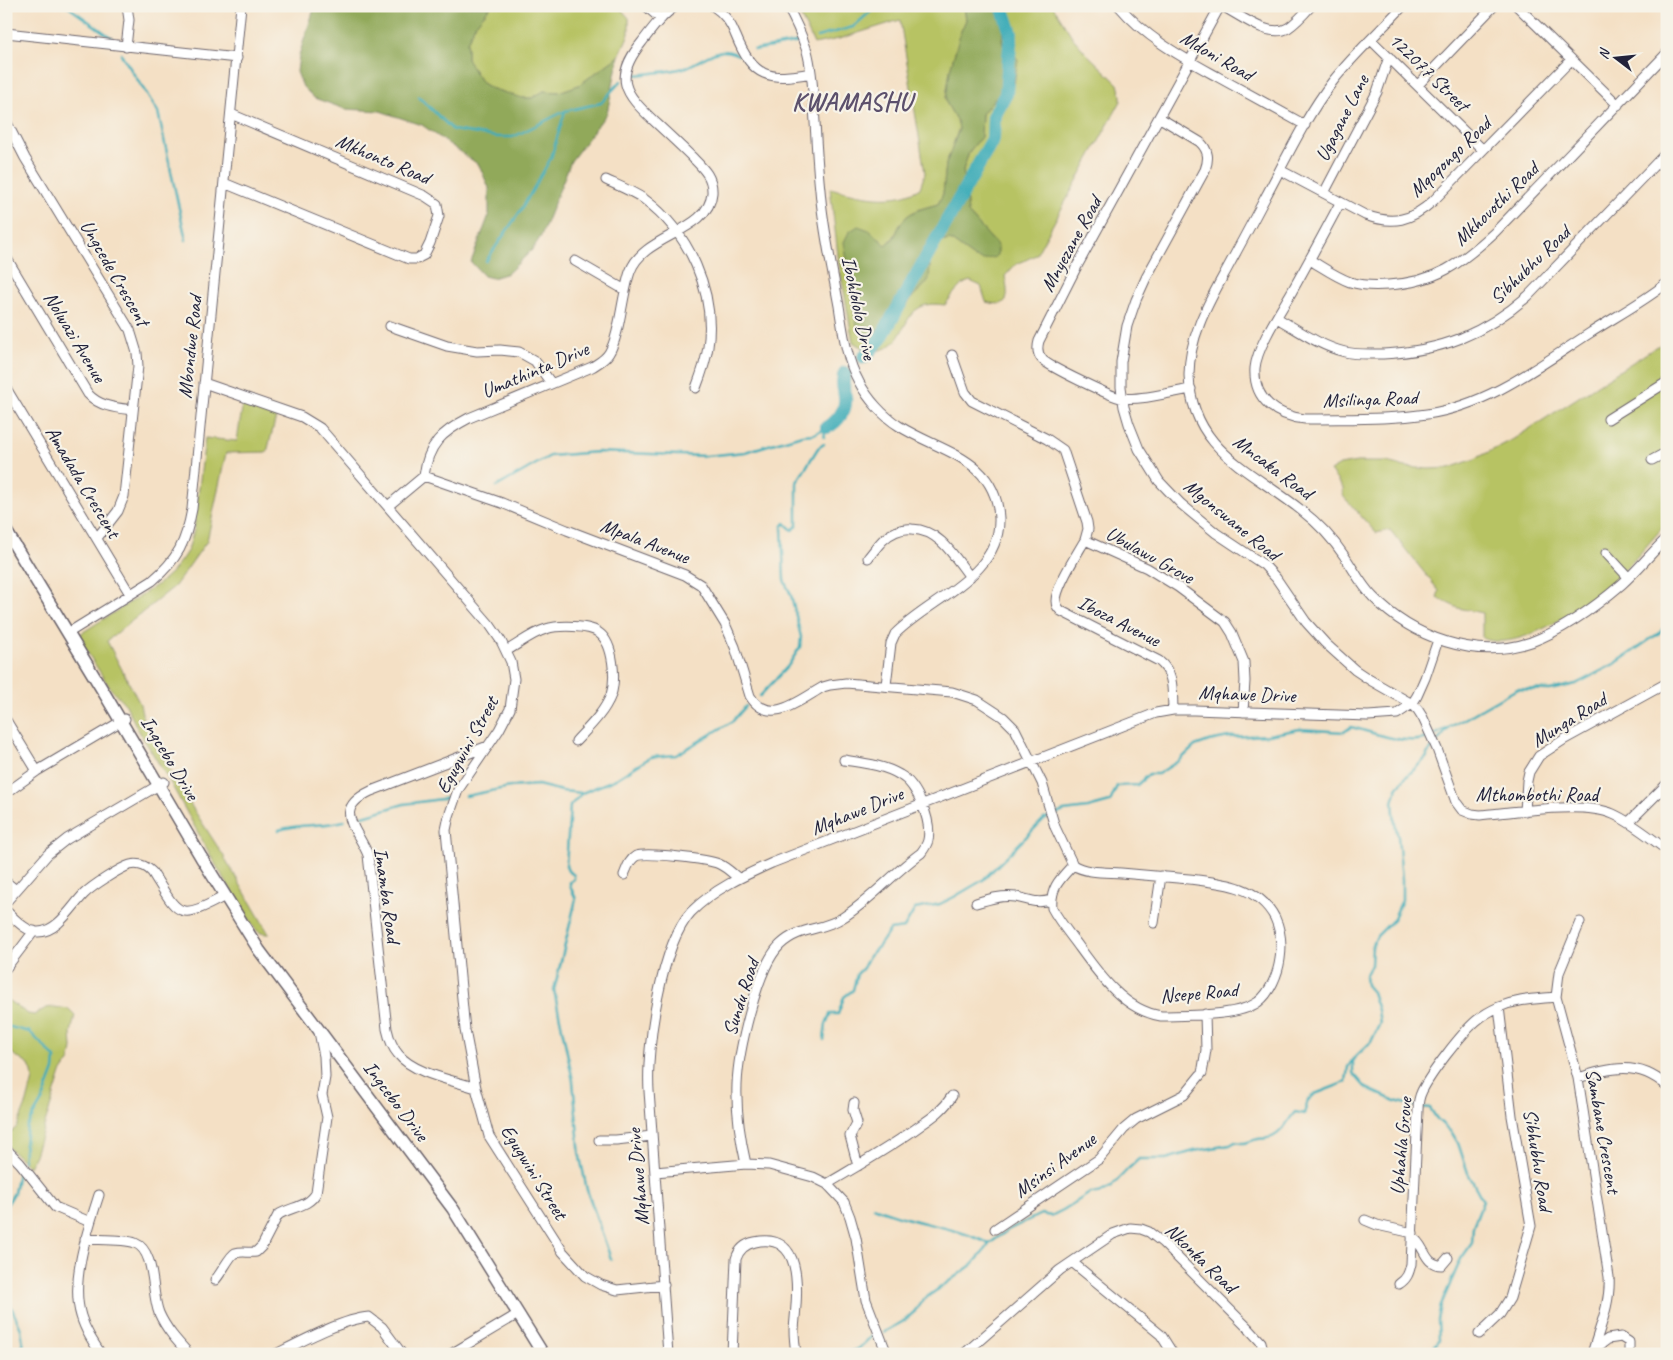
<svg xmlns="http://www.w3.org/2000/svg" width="1673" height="1360" viewBox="0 0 1673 1360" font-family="Caveat,sans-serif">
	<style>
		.green { fill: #b7c364; stroke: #6c7250 }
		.forest { fill: #91a95a; stroke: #5a664a }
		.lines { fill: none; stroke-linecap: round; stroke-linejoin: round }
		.stream { stroke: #3cacb8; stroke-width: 2.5 }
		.river { stroke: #3cacb8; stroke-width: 14 }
		.minor-casing { stroke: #6c646b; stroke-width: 11 }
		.major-casing { stroke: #6c646b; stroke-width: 14 }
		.minor { stroke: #fff; stroke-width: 9 }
		.major { stroke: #fff; stroke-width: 11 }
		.labels { text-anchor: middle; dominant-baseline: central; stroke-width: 4.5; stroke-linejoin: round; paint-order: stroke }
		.street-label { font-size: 20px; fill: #22223b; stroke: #f7f3e8 }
		.district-label { font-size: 25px; font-weight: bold; letter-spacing: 1px; fill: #5c506c; stroke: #f7f3e8 }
	</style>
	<rect width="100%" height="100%" fill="#f7f3e8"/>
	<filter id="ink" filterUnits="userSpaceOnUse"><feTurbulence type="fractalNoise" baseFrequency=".02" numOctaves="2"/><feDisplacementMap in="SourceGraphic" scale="10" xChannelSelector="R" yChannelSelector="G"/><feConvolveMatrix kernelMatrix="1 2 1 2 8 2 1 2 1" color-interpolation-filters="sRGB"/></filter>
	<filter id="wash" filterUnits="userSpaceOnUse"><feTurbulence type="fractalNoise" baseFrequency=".0096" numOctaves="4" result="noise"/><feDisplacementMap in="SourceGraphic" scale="20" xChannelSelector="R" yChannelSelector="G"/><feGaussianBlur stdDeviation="1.12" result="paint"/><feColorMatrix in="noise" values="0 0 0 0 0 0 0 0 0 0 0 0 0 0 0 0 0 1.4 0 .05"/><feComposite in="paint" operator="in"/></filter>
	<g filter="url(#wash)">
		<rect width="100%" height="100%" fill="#f4e0c5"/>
		<!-- green -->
		<path class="green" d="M491,6H618L629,18V34L619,56L579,85L559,92L544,91L532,98H522L490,88L482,83L471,66L467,58V42L475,25Z
			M795,6H964L966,20L961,31L950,70L946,98L947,104L958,123L959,128L946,164L943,194L938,204C925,208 910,210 902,222C895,232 897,236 886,245L869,230L847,260L853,275L852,299L857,326L865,334L876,331L888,318L905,308L913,296L926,284L930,267L927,250L930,244L950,240L975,258L995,257L998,251L997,245L968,213L963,170L969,152L981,137L982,114L993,100L1014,84L1015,54L1003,45L1002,39L1011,6H1053L1073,38L1085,52L1118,84L1121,96V101L1036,255L1015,265L1005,276C1008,295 1012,309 986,302L981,286L970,281C959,284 952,296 945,305C936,304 927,303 919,308C909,313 905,327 899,336C888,354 869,354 853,342L839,264L830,188C858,195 894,205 920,188L925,173L900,20L839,39L814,44L807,29Z
			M1667,340V523C1650,541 1635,561 1617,577C1590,602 1520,655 1482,638V613L1458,608L1437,598L1439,591L1390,530L1376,533L1343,496V488L1330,471L1340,465L1357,462H1387L1405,467L1429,469L1449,468L1475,459L1512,440Z
			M243,402L277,413L267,452L226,453L207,541L175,586L107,641L140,704L143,718L174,779L223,855L269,934C261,934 257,932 253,926L217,867L170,782L137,728L126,705L110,688L77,636L157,585L171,573L182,559L188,550L194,530L205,438L237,441Z
			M6,999L28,1014L34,1015L46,1008L54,1007L69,1009L75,1015L71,1033L72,1048L70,1060L61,1073L35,1155L29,1167L7,1146L6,1136L17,1127L27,1102L33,1079L32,1072L29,1065L14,1055L6,1046Z"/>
		<!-- forest -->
		<path class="forest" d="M315,6H491L475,25L467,42V58L471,66L482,83L490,88L522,98H532L544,91L559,92L579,85L619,56L607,113L571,161L541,236L532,250L508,273L492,278L484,276L471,262L489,215V188L479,165L422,125L380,111L345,109L314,98L303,87L297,72L299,55Z
			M964,6H1011L1002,39L1003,45L1015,55L1018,60L1014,84L993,100L982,114L981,137L969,152L963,170L968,213L997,245L998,251L996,257L983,260L975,258L950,240L930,244L927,250L930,267L929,279L926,284L913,296L905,308L889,318L876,331L871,334H865L857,326L852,299L853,275L847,260L844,242L849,232L858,226L869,230L886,245C898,236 895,232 902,222C910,210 925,208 938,204L943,194L946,164L959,129L958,123L947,104L946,98L950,70L961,31L966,20Z"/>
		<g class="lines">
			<!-- stream -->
			<path class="stream" d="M67,6L112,38
				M817,37L853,27L877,6
				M754,50L800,42
				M121,54L158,112L186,240
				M634,75C651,73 668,72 684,68C696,64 712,51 723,51C728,51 734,53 738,55
				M419,97L453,130L497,137H513L565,111L601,103L621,81
				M486,261L521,210L551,158L565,111
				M824,437L827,427
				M496,487L550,456L597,452L706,456L745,452L802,435L814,434L827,427
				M760,696L788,666L800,647L801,637L791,595L784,580L782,527L785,523L792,530L797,526V482L818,448L824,444
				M1434,735L1452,726L1517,689L1550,690L1576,684L1616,663L1659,633L1667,624
				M1437,742L1448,729
				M466,796L510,787L538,785L562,791L582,793
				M363,816L404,804L449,798
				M279,830C301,823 323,827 344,821
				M6,1026L30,1032L55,1058L54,1070L43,1099L27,1126L23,1162
				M824,1040L826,1024L830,1014H838L844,997L853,990L857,974L863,968L869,956L879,946L890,930L904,928L915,909L940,904L954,897L983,880L1044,819L1064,811L1088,808L1110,802L1117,786L1137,785L1149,774H1158L1180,760L1195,746L1209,741L1229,737L1268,735L1300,729L1344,732L1351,727C1372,732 1408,747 1429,737
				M1415,1106L1395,1101L1366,1088L1353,1073V1059L1371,1042L1380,1023L1378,1010L1372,992L1366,985L1365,976L1371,965L1372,947L1377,936L1393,920L1402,900V879L1398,837L1395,824L1393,802L1397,788L1406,777L1427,757V754L1434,746
				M1421,1107L1430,1108L1437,1119L1452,1133L1458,1143L1468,1173L1483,1201L1473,1226L1472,1243L1461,1259L1441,1305L1438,1320L1439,1340L1429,1354
				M6,1206L14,1193L18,1172
				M874,1207C911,1224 953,1225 989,1244
				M611,1259L587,1190L580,1157L573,1081L554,990L576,899L570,886V882L574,879V875L568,871L566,866L570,806L582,793L616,779L651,757L676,755L733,721L746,706
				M6,1295L21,1329L25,1354
				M884,1332L904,1321L914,1312L923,1300L973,1264L986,1249L989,1244L1008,1230L1041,1214L1051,1216L1063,1210L1090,1193H1099L1111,1187L1128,1169L1139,1159H1166L1194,1151L1230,1145L1235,1142C1246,1145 1248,1141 1258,1139C1264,1138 1269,1139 1274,1136C1284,1131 1288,1120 1295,1112L1304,1114L1308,1100L1315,1094L1346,1082L1348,1067L1353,1059
				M17,1354L23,1345
				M365,1354L372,1350
				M843,1354L858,1349L872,1336"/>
			<!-- river -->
			<path class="river" d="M864,357L881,338L993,139L994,115L1006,94L1011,33L1002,6
				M827,427C838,422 847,409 845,397C844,386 841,384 845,373"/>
		</g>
	</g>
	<g filter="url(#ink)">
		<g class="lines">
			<defs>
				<path id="minor" d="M646,6L661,19
					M713,6C725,14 731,23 736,36C753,78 769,81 811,73
					M787,6C795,20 802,36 807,51C812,69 813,89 814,107C816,135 817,163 820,190C823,229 832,268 839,306C843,331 846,359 859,382C868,399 883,416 899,426C940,452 996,458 999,518C1001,576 929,599 895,634L891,643L886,685
					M1119,6C1146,38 1182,57 1218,77C1247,93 1276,109 1305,125
					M1222,6C1240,15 1269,39 1288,28C1297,22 1304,14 1311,6
					M1403,6C1380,31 1354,54 1333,81C1306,116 1286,159 1265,198C1253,221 1240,245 1227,269C1209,302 1189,336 1189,375C1191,450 1251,470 1301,510C1318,523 1333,539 1345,557C1354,570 1361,585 1373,597C1412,637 1475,661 1531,642C1563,630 1595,607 1622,584C1638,570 1651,553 1667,538
					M1517,6L1618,105
					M6,33L237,58
					M1371,40L1483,150
					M126,47L129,20L127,6
					M1418,85L1494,6
					M1160,118L1200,142C1209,151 1209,159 1205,170L1146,278L1136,300L1127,326L1121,362V387L1124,407L1129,424L1139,449L1159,481L1181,504L1216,533L1264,565L1276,578L1306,622L1325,643L1355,670L1370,680L1412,704L1418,710L1423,718L1437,749L1456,802L1462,810L1472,814L1480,815C1514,812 1583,801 1613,814C1633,823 1649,837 1667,850
					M6,121L25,158L130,330L137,353L138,366L124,496L118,511L97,538
					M1280,170L1365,215C1393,225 1411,221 1433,201L1571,60
					M606,180C619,186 632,191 644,199C689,232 716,292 708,347C706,361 701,375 696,388
					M224,183L409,259H417L420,257L424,255L430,243L439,216L437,204L425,196L231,114
					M1324,193L1377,92L1389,57
					M1340,203C1324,233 1308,263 1291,293C1280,312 1257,347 1255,368C1253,400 1277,416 1305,419C1345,418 1387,420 1427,414C1489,405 1539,366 1590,333C1615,317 1643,302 1667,283
					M6,257L88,394C100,407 117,408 133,410
					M1310,260C1322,267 1336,277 1350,282C1363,286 1375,286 1388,285C1437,282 1460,264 1495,232L1667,53
					M575,261L625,290
					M1277,318C1298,330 1320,346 1345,352C1357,355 1370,354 1383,354C1442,351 1484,334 1528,296L1667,152
					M390,326L447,346L477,351L500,350L519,352L535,361L551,383
					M952,355L965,392L972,401L1047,439L1063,450L1087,522L1088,529L1085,540L1147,568L1178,587L1225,622L1232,633L1244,662L1245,681L1243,712
					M204,383L302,417L320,428L490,625L501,641L511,662L514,679L510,709L499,730L458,790L449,816L446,830L465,1030L476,1088L489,1136L563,1252L585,1276L601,1285L617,1290L664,1285
					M6,388L130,594
					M1191,389C1173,392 1138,401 1121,398C1112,397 1047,366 1042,359C1037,354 1037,348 1039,341L1076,268L1220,6
					M1608,419L1667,382
					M1652,460L1667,452
					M424,476C428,444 442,432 469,418L592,367C598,363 605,360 609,353C620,335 622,295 630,272C643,234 709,233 712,193C713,177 703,168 693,158C680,145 667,133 654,121C624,93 613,78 642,42C652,29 662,15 676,6
					M388,506L424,476L502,503L567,530L685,575L701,585L725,624L735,647L750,696C769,727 800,700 823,687L830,685L846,683L952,692L977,700L1003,717L1015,729L1042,783L1055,827L1073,865C1086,873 1105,872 1121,873C1144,875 1166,877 1189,879C1222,883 1258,885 1275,918C1281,931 1282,945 1280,959C1278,974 1270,993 1258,1002C1237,1017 1187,1015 1161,1016C1123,1010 1098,973 1077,944C1068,932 1059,921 1052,908C1050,888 1060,879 1073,865
					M1085,540C1077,554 1056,586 1056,601C1056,606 1058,608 1061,611L1159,661C1175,674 1172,691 1173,710
					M1606,553L1628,577
					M868,558C873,552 878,545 883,540C891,533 901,528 912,529C940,530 954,556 970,577
					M68,633L152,581C178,559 186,542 192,509L241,6
					M506,651C519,644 532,633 546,629C558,625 590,625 599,633C614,644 616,679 611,695C604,713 589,727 576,741
					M6,720L37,771
					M6,793L37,771L125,719
					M1525,811L1527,781L1529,772L1539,756L1565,739L1667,683
					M1629,822L1667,784
					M624,875C627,868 629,860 636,856C646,852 708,859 719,864C726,867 732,873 738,878
					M6,882L16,890
					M6,902L48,854L67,839L164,782
					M976,903C989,899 1002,895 1016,897C1031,900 1036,904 1051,900
					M6,911C14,918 26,932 38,932C58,932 72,906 84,894C92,886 120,868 130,865C138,863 146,866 152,872C179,915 177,922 225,896
					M1580,922L1559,973L1556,997L1578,1078L1609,1277C1611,1303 1599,1329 1592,1354
					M1154,923L1161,876
					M6,968L34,931
					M1578,1078C1611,1068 1638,1060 1667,1086
					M476,1088C453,1080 414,1074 398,1054C392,1047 389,1038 387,1029L368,855C357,827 331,810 371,791L488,746
					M854,1103L853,1110L857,1123L850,1136L858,1166
					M599,1140H616L652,1136
					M6,1149L20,1163L55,1207L90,1222
					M746,1164C740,1138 736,1112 737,1085C738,1053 757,967 780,945C800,926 822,931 842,918C871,900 893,873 921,853C924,849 927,845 928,840C932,821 917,784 900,775C884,765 863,763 844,760
					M655,1172L746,1164L769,1165L813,1177L827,1184L844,1202L850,1217L856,1238L866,1300L887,1354
					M827,1184C859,1165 891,1147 921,1125C933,1117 944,1109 952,1096
					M99,1195C88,1229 70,1281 81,1316C85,1330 93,1342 101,1354
					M1365,1220L1377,1225L1413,1233
					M995,1229L1099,1159L1124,1129L1136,1119L1184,1095L1202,1073L1203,1068L1206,1050L1205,1014
					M1412,1237C1426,1245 1423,1265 1442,1265L1448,1258
					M85,1239C97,1240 125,1239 135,1243C156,1251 151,1294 159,1313C166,1329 177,1341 189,1354
					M1072,1262L1161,1335L1173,1354
					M215,1280C221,1274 230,1255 235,1253C242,1251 249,1253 256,1252L262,1246L278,1215C290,1207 309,1207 316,1193L327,1117L322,1095L325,1077L324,1056L319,1032
					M1399,1284C1407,1279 1409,1273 1411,1264L1418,1110C1418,1103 1419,1097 1422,1091C1431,1073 1461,1034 1476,1021C1483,1015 1492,1010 1499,1007C1518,999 1537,999 1556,997
					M1479,1334L1500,1314L1510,1298L1531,1226L1512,1116L1499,1007
					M1593,1350L1608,1339L1621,1337L1629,1342V1354
					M276,1354C300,1342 343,1319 369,1317L382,1327L402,1354
					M451,1354L518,1314
					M668,1354L649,1091C646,1047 661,945 691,912C714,889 743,876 772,863L1156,713L1173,710H1194L1368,716L1397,714L1412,704L1417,696L1425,678L1438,640
					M732,1354L736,1259C739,1249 745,1244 755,1242C808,1231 796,1301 794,1330C794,1338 795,1346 796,1354
					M964,1354L1060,1270L1113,1234L1130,1228L1141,1229L1149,1232L1163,1243L1249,1329L1261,1342L1264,1354"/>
				<path id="major" d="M6,531L103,691L201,857L259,950L453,1209L543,1354"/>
			</defs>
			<!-- minor casing -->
			<use href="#minor" class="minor-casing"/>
			<!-- major casing -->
			<use href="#major" class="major-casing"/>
			<!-- minor -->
			<use href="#minor" class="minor"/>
			<!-- major -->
			<use href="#major" class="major"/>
		</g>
	</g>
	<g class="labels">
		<!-- street labels -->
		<g class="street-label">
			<text transform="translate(1217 56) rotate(30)">Mdoni Road</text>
			<text transform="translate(1429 72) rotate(44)">122077 Street</text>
			<text transform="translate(1342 118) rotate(-63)">Ugagane Lane</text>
			<text transform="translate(1450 157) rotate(-44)">Mqoqongo Road</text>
			<text transform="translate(383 159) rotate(23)">Mkhonto Road</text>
			<text transform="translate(1496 204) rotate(-44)">Mkhovothi Road</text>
			<text transform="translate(1071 244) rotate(-61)">Mnyezane Road</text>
			<text transform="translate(1530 265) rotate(-44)">Sibhubhu Road</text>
			<text transform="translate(115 273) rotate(60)">Ungcede Crescent</text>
			<text transform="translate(859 308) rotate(78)">Ibohlololo Drive</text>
			<text transform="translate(75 337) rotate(59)">Nolwazi Avenue</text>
			<text transform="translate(190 347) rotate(-84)">Mbondwe Road</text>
			<text transform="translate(535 370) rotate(-23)">Umathinta Drive</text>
			<text transform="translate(1370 399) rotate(-2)">Msilinga Road</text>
			<text transform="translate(1273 467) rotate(37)">Mncaka Road</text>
			<text transform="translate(83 482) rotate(59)">Amadada Crescent</text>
			<text transform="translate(1232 520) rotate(39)">Mgonswane Road</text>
			<text transform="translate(645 541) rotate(21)">Mpala Avenue</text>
			<text transform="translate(1150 555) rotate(29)">Ubulawu Grove</text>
			<text transform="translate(1119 621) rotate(27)">Iboza Avenue</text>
			<text transform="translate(1247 694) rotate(2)">Mqhawe Drive</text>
			<text transform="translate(1569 720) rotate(-32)">Munga Road</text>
			<text transform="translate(467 745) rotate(-61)">Egugwini Street</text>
			<text transform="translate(170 758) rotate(59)">Ingcebo Drive</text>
			<text x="1537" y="794">Mthombothi Road</text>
			<text transform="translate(857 811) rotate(-22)">Mqhawe Drive</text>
			<text transform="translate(387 895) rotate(82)">Imamba Road</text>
			<text transform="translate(1199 993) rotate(-5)">Nsepe Road</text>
			<text transform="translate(741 997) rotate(-72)">Sundu Road</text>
			<text transform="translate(396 1101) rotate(53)">Ingcebo Drive</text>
			<text transform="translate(1603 1131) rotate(80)">Sambane Crescent</text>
			<text transform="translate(1401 1146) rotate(-85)">Uphahla Grove</text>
			<text transform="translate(1538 1160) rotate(81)">Sibhubhu Road</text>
			<text transform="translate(1055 1165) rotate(-36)">Msinsi Avenue</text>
			<text transform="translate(534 1172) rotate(58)">Egugwini Street</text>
			<text transform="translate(638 1177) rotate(-95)">Mqhawe Drive</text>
			<text transform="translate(1201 1258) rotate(44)">Nkonka Road</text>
		</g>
		<!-- district labels -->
		<g class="district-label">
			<text x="852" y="102">KWAMASHU</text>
		</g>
	</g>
	<!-- margin -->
	<rect width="1673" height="1360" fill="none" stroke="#f7f3e8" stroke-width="25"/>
	<!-- north arrow -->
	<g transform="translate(1616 58) rotate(286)" stroke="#f7f3e8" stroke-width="4" paint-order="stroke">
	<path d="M0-4L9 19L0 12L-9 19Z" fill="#22223b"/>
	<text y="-8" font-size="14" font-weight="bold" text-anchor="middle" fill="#22223b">N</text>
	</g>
</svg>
